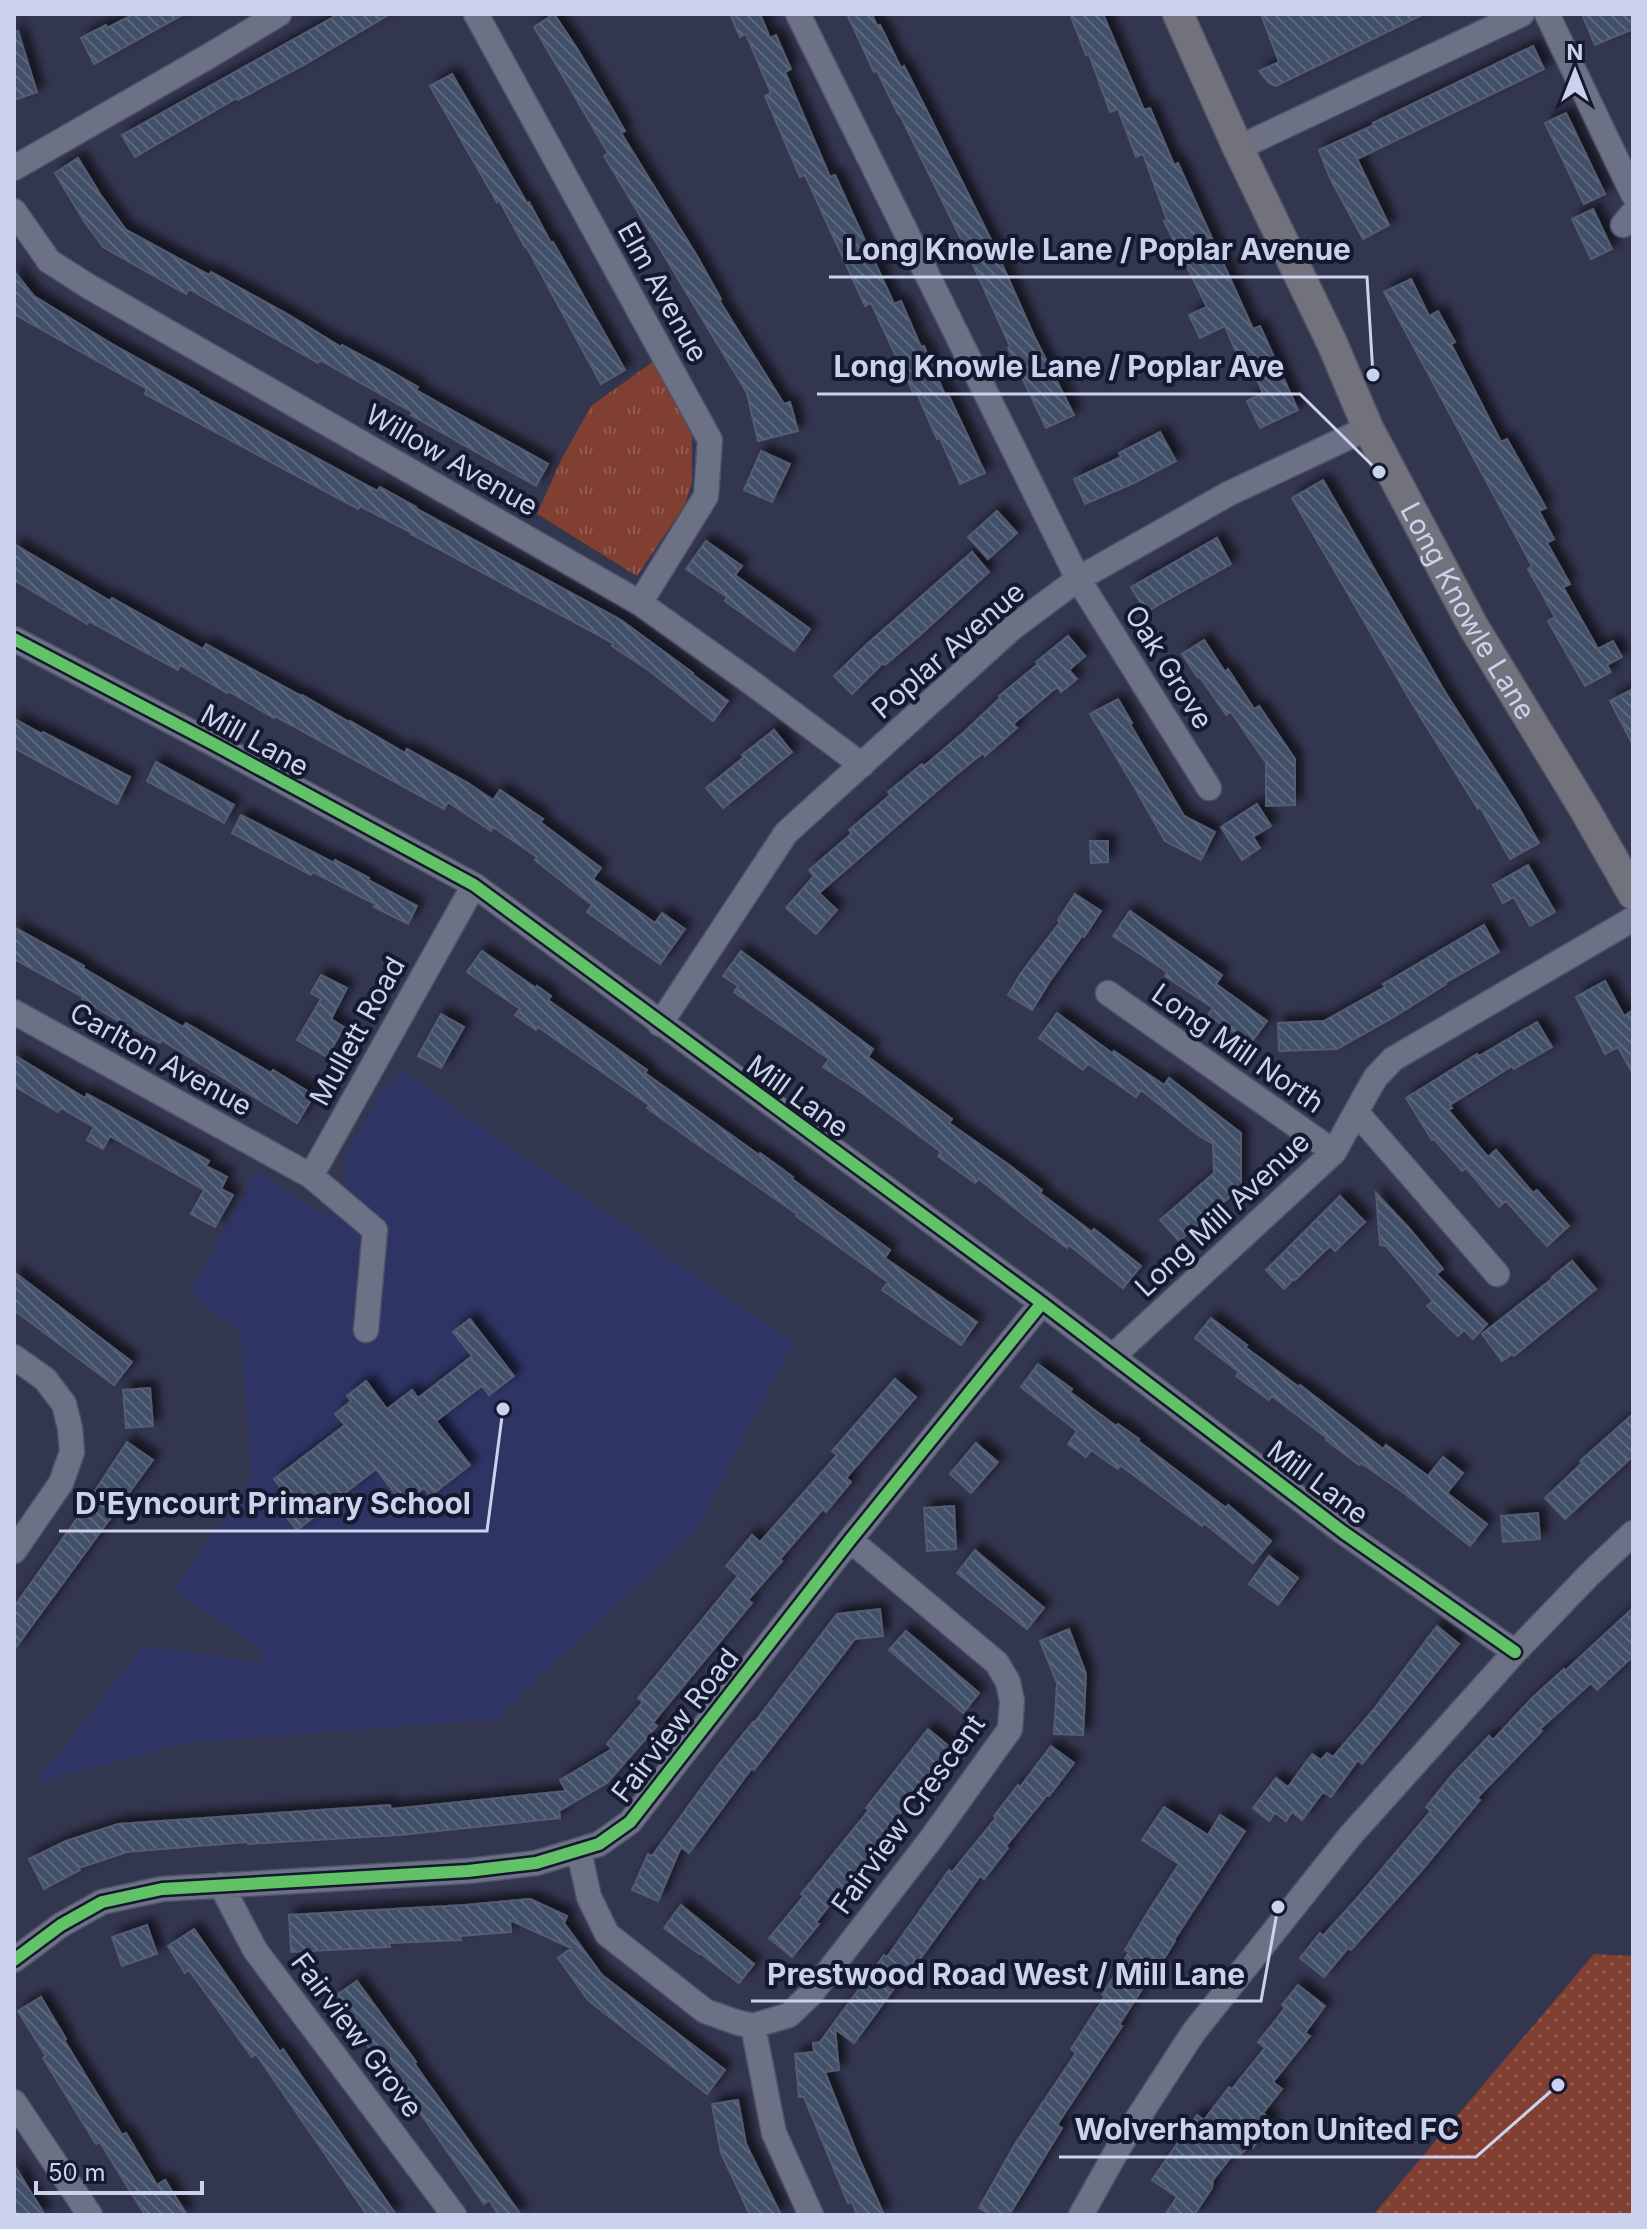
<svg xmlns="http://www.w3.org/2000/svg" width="1647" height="2229" viewBox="0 0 1647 2229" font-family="Inter,sans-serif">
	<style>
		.built { fill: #2e3565 }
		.grass { fill: url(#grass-tufts) }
		.park { fill: url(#park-dots) }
		.building { fill: url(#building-back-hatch); stroke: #545c71; stroke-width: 2; filter: url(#shadow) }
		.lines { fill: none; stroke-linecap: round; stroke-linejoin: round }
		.minor-casing { stroke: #505268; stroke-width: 27 }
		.major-casing { stroke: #505268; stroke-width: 33 }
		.minor { stroke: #6d7185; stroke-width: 24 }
		.major { stroke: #71727b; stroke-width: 30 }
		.cycleway-casing { stroke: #15192d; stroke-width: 17 }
		.cycleway { stroke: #61c268; stroke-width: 12 }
		.labels { text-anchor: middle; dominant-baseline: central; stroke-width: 8; stroke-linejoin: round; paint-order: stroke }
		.street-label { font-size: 28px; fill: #cbd2ee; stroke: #15192d }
		.leader { fill: none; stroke: #cbd2ee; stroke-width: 3 }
		.callout-dot { fill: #cbd2ee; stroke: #15192d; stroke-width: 3 }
		.callout-label { font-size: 30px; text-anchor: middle; font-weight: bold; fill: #cbd2ee; stroke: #15192d; stroke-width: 8; stroke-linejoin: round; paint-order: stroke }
	</style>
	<defs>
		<pattern id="grass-tufts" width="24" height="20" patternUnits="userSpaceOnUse" patternTransform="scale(2)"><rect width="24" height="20" fill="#813f32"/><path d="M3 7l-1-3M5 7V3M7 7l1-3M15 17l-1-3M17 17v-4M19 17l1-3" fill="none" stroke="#925a50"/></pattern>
		<pattern id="park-dots" width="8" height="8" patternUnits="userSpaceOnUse" patternTransform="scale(2)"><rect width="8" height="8" fill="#813f32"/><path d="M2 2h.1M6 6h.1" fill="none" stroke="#925a50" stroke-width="1.8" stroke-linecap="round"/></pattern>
		<pattern id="building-back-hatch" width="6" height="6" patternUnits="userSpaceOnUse" patternTransform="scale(2)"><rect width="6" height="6" fill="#425068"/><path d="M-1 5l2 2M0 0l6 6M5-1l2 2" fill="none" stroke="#5c687e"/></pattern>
		<filter id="shadow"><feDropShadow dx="7" dy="-7" stdDeviation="4" flood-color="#0009"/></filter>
	</defs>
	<rect width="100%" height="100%" fill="#33364f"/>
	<!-- built -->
	<path class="built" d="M401,1071L793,1343L694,1533L532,1683L498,1719L185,1743L36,1783L143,1646L261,1662L263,1651L173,1591L238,1500L252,1476L240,1330L190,1293L257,1170L323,1216L346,1183L345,1156L383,1087L391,1086Z"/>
	<!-- grass -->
	<path class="grass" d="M654,361L692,434V482L685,505L637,576L537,514L561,460L591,406Z"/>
	<!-- park -->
	<path class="park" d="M1594,1954L1633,1956V2215H1373Z"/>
	<!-- building -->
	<path class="building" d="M134,14H184L94,64L81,38L106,25L107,28Z
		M339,14H390L304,65L238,100L237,98L135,157L122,135Z
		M554,14L578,50L625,131L621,133L697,256L721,299L719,300L784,404L790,402L798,431L758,441L747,393L604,156L608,153L534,27Z
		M730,14H760L770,38L776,35L791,69L785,72L830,177L835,175L894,304L901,301L921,347L924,346L945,395L948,394L985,473L960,484L940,438L937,439L916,391L913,392L871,303L865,306L805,175L800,177L765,96L771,93L746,34L740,37Z
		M847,14H872L877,26L880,25L901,68L904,66L926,109L993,244L1034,336L1074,415L1046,428L1008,348L1010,346L964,245L899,113L898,114L877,71L874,72Z
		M1070,14H1103L1144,110L1150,108L1174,165L1178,163L1253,329L1260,326L1298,410L1260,428L1247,401L1263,393L1245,354L1238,357L1225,326L1200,338L1189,315L1207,307L1164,221L1167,220L1143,154L1136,157L1118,109L1110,112L1089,54L1086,55Z
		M1261,14H1424L1276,86L1269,83L1259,71L1279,62Z
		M1582,14H1633V29L1595,45Z
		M18,31L37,92L14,100V32Z
		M1533,46L1544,69L1357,159L1389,225L1363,239L1330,178L1319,150L1374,125L1373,123Z
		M452,74L527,203L529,202L551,243L553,242L625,370L601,384L526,246L525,247L499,200L497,202L430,86Z
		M1566,113L1605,194L1584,204L1545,123Z
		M78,158L100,194L126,230L209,275L211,272L289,315L341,347L342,345L387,369L418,387L416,390L548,464L536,486L411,415L412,412L320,360L318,363L189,289L186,294L103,247L84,221L55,173Z
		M1593,209L1612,249L1591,259L1572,219Z
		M14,271L34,296L112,344L198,392L197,393L377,491L380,487L416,507L415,508L621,620L693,673L692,674L728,701L713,721L647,669L612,646L613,643L411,534L412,533L360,506L358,509L145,394L147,389L14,314Z
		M1411,279L1429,316L1438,311L1455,342L1451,344L1501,442L1507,439L1546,508L1539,511L1554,539L1547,543L1570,584L1563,587L1598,649L1613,641L1622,657L1607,665L1611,672L1585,686L1548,621L1555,617L1528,569L1532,566L1384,292Z
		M1160,432L1176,461L1134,483L1085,504L1074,479L1121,457L1119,453Z
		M761,451L790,464L772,502L744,490Z
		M1323,480L1445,692L1516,803L1539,843L1510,859L1480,807L1478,809L1413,705L1292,498Z
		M997,511L1017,533L988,559L968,537Z
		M1217,538L1231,564L1146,612L1131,587Z
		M706,541L742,566L735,575L810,629L794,651L725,601L727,597L686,569Z
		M14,544L110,601L112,598L203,649L206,644L301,696L302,695L349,722L350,721L405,753L407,749L468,783L493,800L500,790L543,819L540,822L601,868L593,879L655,923L662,913L685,929L660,964L587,912L592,905L535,860L537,857L493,827L491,831L448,802L444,809L275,716L274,718L228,691L227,693L180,665L178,670L89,621L87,624L14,580Z
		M972,552L989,572L918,637L885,665L883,663L852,694L834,676L867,644Z
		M1068,636L1085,656L1069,670L1077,679L1061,692L1057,687L1013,724L1017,728L985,756L983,753L946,783L819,893L837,910L816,934L786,908L814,876L809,870L852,833L849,830L890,795L888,792L922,764L924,766L964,732L1000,698L999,696L1038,664L1036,662Z
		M1204,640L1225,672L1228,669L1254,709L1259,706L1295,759V805L1266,806V763L1231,712L1226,715L1200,677L1198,678L1182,654Z
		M1633,689V745L1610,701Z
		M1118,699L1132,723L1130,724L1184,816L1215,832L1201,860L1165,841L1135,788L1090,714Z
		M14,719L42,734L43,732L130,777L117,804L14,748Z
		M774,730L792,752L723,808L706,788L744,757L742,755Z
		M156,762L234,805L224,823L147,781Z
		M1257,804L1271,826L1253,837L1260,848L1242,860L1221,827Z
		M241,815L334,863L335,860L369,878L368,880L417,906L408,924L374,907L375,904L313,872L311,875L232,833Z
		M1090,841H1108V862L1091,863Z
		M1528,865L1555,912L1530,926L1514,897L1503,903L1493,885Z
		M1075,894L1101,911L1084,937L1082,936L1050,981L1032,1010L1008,995L1021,973L1060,922L1058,920Z
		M1130,911L1222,975L1216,984L1267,1021L1250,1044L1208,1015L1213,1008L1165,976L1167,972L1113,936Z
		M1484,925L1499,952L1445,983L1446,984L1394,1017L1337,1049L1279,1051L1278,1023L1324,1021L1385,987L1383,984Z
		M14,927L84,966L83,968L183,1027L186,1023L271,1073L273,1070L314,1095L297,1123L161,1040L160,1043L115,1019L82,999L83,997L14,959Z
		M482,951L536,988L537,986L551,996L548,1000L647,1070L645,1073L759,1155L760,1153L793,1177L792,1179L890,1250L885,1258L977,1322L961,1345L882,1290L888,1282L796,1216L797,1214L694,1142L647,1108L649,1105L538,1027L536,1030L515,1015L520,1009L467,972Z
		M741,951L873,1049L868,1057L952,1119L949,1123L1005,1162L1042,1190L1040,1193L1092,1232L1094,1229L1141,1266L1123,1288L1069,1245L1067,1248L1031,1221L979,1179L975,1183L938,1156L941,1152L862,1093L823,1067L829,1059L734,992L738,986L723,976Z
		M321,975L347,988L331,1019L344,1027L327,1057L297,1040L321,999L311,993Z
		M1605,981L1624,1016L1633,1010V1074L1618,1047L1605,1054L1576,997Z
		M1057,1013L1112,1053L1114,1051L1164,1085L1169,1078L1241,1133V1187L1179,1241L1160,1220L1214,1173L1213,1144L1198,1135L1141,1090L1136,1097L1088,1064L1083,1070L1039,1038Z
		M441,1014L464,1027L441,1068L418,1056Z
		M1537,1022L1552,1047L1514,1069L1512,1066L1450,1105L1452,1108L1448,1110L1488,1157L1496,1150L1533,1193L1537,1190L1569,1226L1547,1246L1506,1201L1499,1207L1466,1168L1462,1171L1434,1139L1432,1140L1406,1098L1477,1054L1479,1056Z
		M14,1055L85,1098L87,1094L209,1161L206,1166L227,1177L221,1189L233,1195L215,1227L191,1214L204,1190L110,1136L103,1149L87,1140L94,1127L61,1108L58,1112L14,1086Z
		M1376,1193L1408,1227L1443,1269L1436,1274L1487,1324L1473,1339L1464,1330L1458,1336L1427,1306L1433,1301L1386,1246L1380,1245Z
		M1340,1196L1365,1222L1335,1251L1330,1246L1295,1280L1294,1279L1284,1289L1266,1270Z
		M1572,1261L1596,1289L1514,1356L1512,1354L1502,1361L1482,1334L1553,1278L1552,1277Z
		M14,1272L132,1362L114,1385L14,1310Z
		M1211,1318L1247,1345L1245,1347L1299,1387L1300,1385L1383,1449L1386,1445L1428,1476L1443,1457L1463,1473L1447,1493L1487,1524L1470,1546L1404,1493L1361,1463L1359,1465L1326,1440L1327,1438L1272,1396L1269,1400L1236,1376L1239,1372L1195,1338Z
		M470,1319L514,1376L489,1395L482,1386L436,1421L470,1465L430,1496L424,1488L403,1504L376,1469L297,1530L280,1509L291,1501L274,1479L345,1425L335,1414L351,1401L347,1396L366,1381L387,1409L412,1390L418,1398L472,1356L453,1332Z
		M1038,1364L1072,1389L1070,1392L1116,1426L1118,1424L1139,1439L1138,1441L1226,1508L1228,1505L1271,1541L1253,1563L1204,1523L1202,1526L1120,1465L1118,1469L1091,1450L1086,1457L1068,1444L1077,1431L1021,1387Z
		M895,1379L916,1397L846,1478L851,1482L826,1512L823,1509L780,1559L782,1561L748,1600L752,1603L650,1726L655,1724L657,1726L607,1783L559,1811L560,1818L400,1835L248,1844L247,1842L127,1852L79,1868L80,1870L44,1889L29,1859L66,1841L118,1824L390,1805L391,1809L566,1791L560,1780L612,1749L607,1744L643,1702L638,1698L738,1576L726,1566L752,1535L760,1542L837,1455L832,1451Z
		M150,1388L153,1426L126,1428L123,1390Z
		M1633,1414V1456L1565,1519L1545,1498L1582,1463L1580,1461Z
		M127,1442L153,1460L14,1650V1607L78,1517Z
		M976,1443L998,1462L971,1493L950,1474Z
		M954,1506L956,1549L927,1551L924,1508Z
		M1538,1513L1540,1539L1503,1542L1501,1516Z
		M975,1550L1044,1608L1027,1629L957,1573Z
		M1269,1556L1298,1578L1278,1605L1249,1584Z
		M1633,1608V1656L1597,1690L1591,1683L1540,1729L1542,1731L1477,1798L1480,1800L1422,1870L1351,1950L1348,1948L1324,1977L1300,1958L1320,1933L1323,1936L1359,1896L1431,1811L1426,1807L1451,1776L1489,1736L1493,1740L1532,1698L1564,1669L1565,1671Z
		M880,1609L883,1636L855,1639L754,1770L752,1768L689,1853L681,1847L658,1901L632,1890L648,1854L652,1856L719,1764L753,1722L754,1723L837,1614Z
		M1437,1626L1459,1644L1362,1764L1358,1760L1331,1797L1323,1792L1302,1820L1292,1812L1286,1821L1275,1813L1269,1821L1253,1808L1276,1778L1288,1787L1312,1754L1321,1760L1327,1753L1333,1757L1374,1709Z
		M1069,1629L1086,1674L1083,1735L1054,1734L1057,1683L1040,1641Z
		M906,1631L979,1693L963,1713L889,1650Z
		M928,1729L951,1748L914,1793L916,1794L883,1834L886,1835L816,1922L819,1924L792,1957L769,1938L804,1896L801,1894L869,1810L866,1808Z
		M1051,1746L1074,1763L1049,1796L1047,1795L1006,1846L1008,1848L984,1879L980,1876L918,1962L915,1960L854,2043L835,2029L839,2070L825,2072L858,2156L884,2215H857L852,2202L848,2203L804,2097H799L795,2054L814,2052L813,2043L820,2042L884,1955L887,1957L949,1870L952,1872L996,1818L994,1816L1018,1785L1020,1787Z
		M1164,1807L1208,1835L1220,1815L1245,1831L1174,1940L1175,1941L1157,1970L1155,1969L1119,2025L1122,2026L1057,2125L1062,2128L1009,2215H991L979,2208L1015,2144L1076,2053L1071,2049L1105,1996L1102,1995L1129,1952L1125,1950L1149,1910L1179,1864L1142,1840Z
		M530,1899L567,1916L564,1923L602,1975L725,2070L707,2094L588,2000L558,1958L571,1948L510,1920L511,1932L460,1936L461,1940L389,1943L390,1947L291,1952L289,1915L465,1905Z
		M681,1905L754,1964L739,1983L700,1953L699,1954L664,1928Z
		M147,1925L157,1954L122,1966L112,1937Z
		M194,1929L280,2052L283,2049L396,2215H367L256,2054L252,2057L189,1970L185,1973L168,1946Z
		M357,1981L416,2062L414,2063L521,2215H499L489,2200L484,2204L395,2077L392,2079L362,2038L334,1997Z
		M1298,1985L1325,2006L1305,2033L1310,2036L1273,2082L1282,2089L1263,2113L1273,2121L1253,2148L1250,2145L1238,2157H1231L1213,2180L1212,2188L1194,2215H1165L1177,2197L1152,2180L1197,2115L1204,2120L1229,2087L1232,2089L1265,2048L1258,2042L1285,2008L1282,2005Z
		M41,1997L66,2039L64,2040L122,2135L126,2133L157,2185L165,2180L187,2215H145L100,2142L96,2144L43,2058L46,2056L18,2011Z
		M738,2100L746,2144L781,2215H750L721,2153L712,2104Z
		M14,2165L45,2215H14Z"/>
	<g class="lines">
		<defs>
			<path id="minor" d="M476,14L710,440L706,496L640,603
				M798,14L1078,579L1209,788
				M1547,14L1633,194
				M1238,148L1522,14
				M14,168L209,56L279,14
				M14,211L49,261L88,286L640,603L748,680L862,765
				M1623,225L1633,213
				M14,639L212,743L474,885L1042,1303L1343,1532L1515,1652
				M1108,993L1334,1152
				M14,1012L311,1176L474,885
				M660,1024L786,833L1011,629L1078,579L1228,494L1368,428
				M1356,1112L1497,1274
				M311,1176L375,1230L366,1330
				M14,1357L45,1379L64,1404L70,1428L72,1452L61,1483L14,1551
				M1112,1357L1334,1152L1366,1094L1376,1077L1393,1059L1633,919
				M579,1851L589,1897L607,1934L705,2011L736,2022L753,2026L789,2015L811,1994L931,1839L1010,1729L1012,1701L1008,1682L997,1663L850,1540
				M221,1885L255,1950L454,2215
				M14,1960L61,1925L102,1902L162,1889L468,1871L536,1863L599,1844L630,1822L850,1540L1042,1303
				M753,2026L774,2133L811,2215
				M14,2102L90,2215
				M1081,2215L1119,2147L1193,2033L1350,1836L1515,1652L1589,1575L1633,1533"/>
			<g id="major">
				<path id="s1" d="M1178,14L1238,148L1332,343L1368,428L1473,626L1585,810L1633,894"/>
			</g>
		</defs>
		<!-- minor casing -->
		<use href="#minor" class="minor-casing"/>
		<!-- major casing -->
		<use href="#major" class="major-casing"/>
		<!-- minor -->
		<use href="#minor" class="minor"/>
		<!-- major -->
		<use href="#major" class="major"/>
		<defs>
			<path id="cycleway" d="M14,639L212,743L474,885L1042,1303L1343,1532L1515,1652
				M14,1960L61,1925L102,1902L162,1889L468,1871L536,1863L599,1844L630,1822L850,1540L1042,1303"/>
		</defs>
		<!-- cycleway casing -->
		<use href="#cycleway" class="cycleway-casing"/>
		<!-- cycleway -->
		<use href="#cycleway" class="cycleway"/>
	</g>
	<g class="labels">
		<!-- street labels -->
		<g class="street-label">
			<text transform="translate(663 292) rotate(61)">Elm Avenue</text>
			<text transform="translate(452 460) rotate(30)">Willow Avenue</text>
			<text stroke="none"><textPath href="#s1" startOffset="664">Long Knowle Lane</textPath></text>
			<text transform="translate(948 650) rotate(-41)">Poplar Avenue</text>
			<text transform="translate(1169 667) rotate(58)">Oak Grove</text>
			<text transform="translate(255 740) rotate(29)">Mill Lane</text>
			<text transform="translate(357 1031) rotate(-61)">Mullett Road</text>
			<text transform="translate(1238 1048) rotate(35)">Long Mill North</text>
			<text transform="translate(161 1059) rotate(29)">Carlton Avenue</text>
			<text transform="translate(798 1096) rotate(36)">Mill Lane</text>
			<text transform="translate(1222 1214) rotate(-43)">Long Mill Avenue</text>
			<text transform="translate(1318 1482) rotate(37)">Mill Lane</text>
			<text transform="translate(675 1725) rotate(-52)">Fairview Road</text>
			<text transform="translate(908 1814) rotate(-54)">Fairview Crescent</text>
			<text transform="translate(357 2035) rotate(53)">Fairview Grove</text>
		</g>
	</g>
	<!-- callouts -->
	<path class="leader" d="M1373 375L1367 277H829M1379 472L1300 394H817M503 1409L487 1531H59M1278 1907L1261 2001H751M1558 2085L1476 2157H1059"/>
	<g class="callout-dot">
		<circle cx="1373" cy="375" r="8"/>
		<circle cx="1379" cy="472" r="8"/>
		<circle cx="503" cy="1409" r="8"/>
		<circle cx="1278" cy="1907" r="8"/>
		<circle cx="1558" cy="2085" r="8"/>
	</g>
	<g class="callout-label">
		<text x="1098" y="260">Long Knowle Lane / Poplar Avenue</text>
		<text x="1059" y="377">Long Knowle Lane / Poplar Ave</text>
		<text x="273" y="1514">D'Eyncourt Primary School</text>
		<text x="1006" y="1985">Prestwood Road West / Mill Lane</text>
		<text x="1267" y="2140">Wolverhampton United FC</text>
	</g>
	<!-- border -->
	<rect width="1647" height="2229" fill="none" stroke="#cbd2ee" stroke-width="32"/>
	<!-- north arrow -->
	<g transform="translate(1575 72)" stroke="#15192d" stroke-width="6" paint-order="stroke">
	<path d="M0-6L14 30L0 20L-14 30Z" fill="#cbd2ee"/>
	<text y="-12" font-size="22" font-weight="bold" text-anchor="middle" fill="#cbd2ee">N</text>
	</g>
	<!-- scale -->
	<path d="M36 2181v12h166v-12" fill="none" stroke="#cbd2ee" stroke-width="4"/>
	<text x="48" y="2181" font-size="24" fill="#cbd2ee" stroke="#15192d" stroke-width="6" paint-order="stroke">50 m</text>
</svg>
